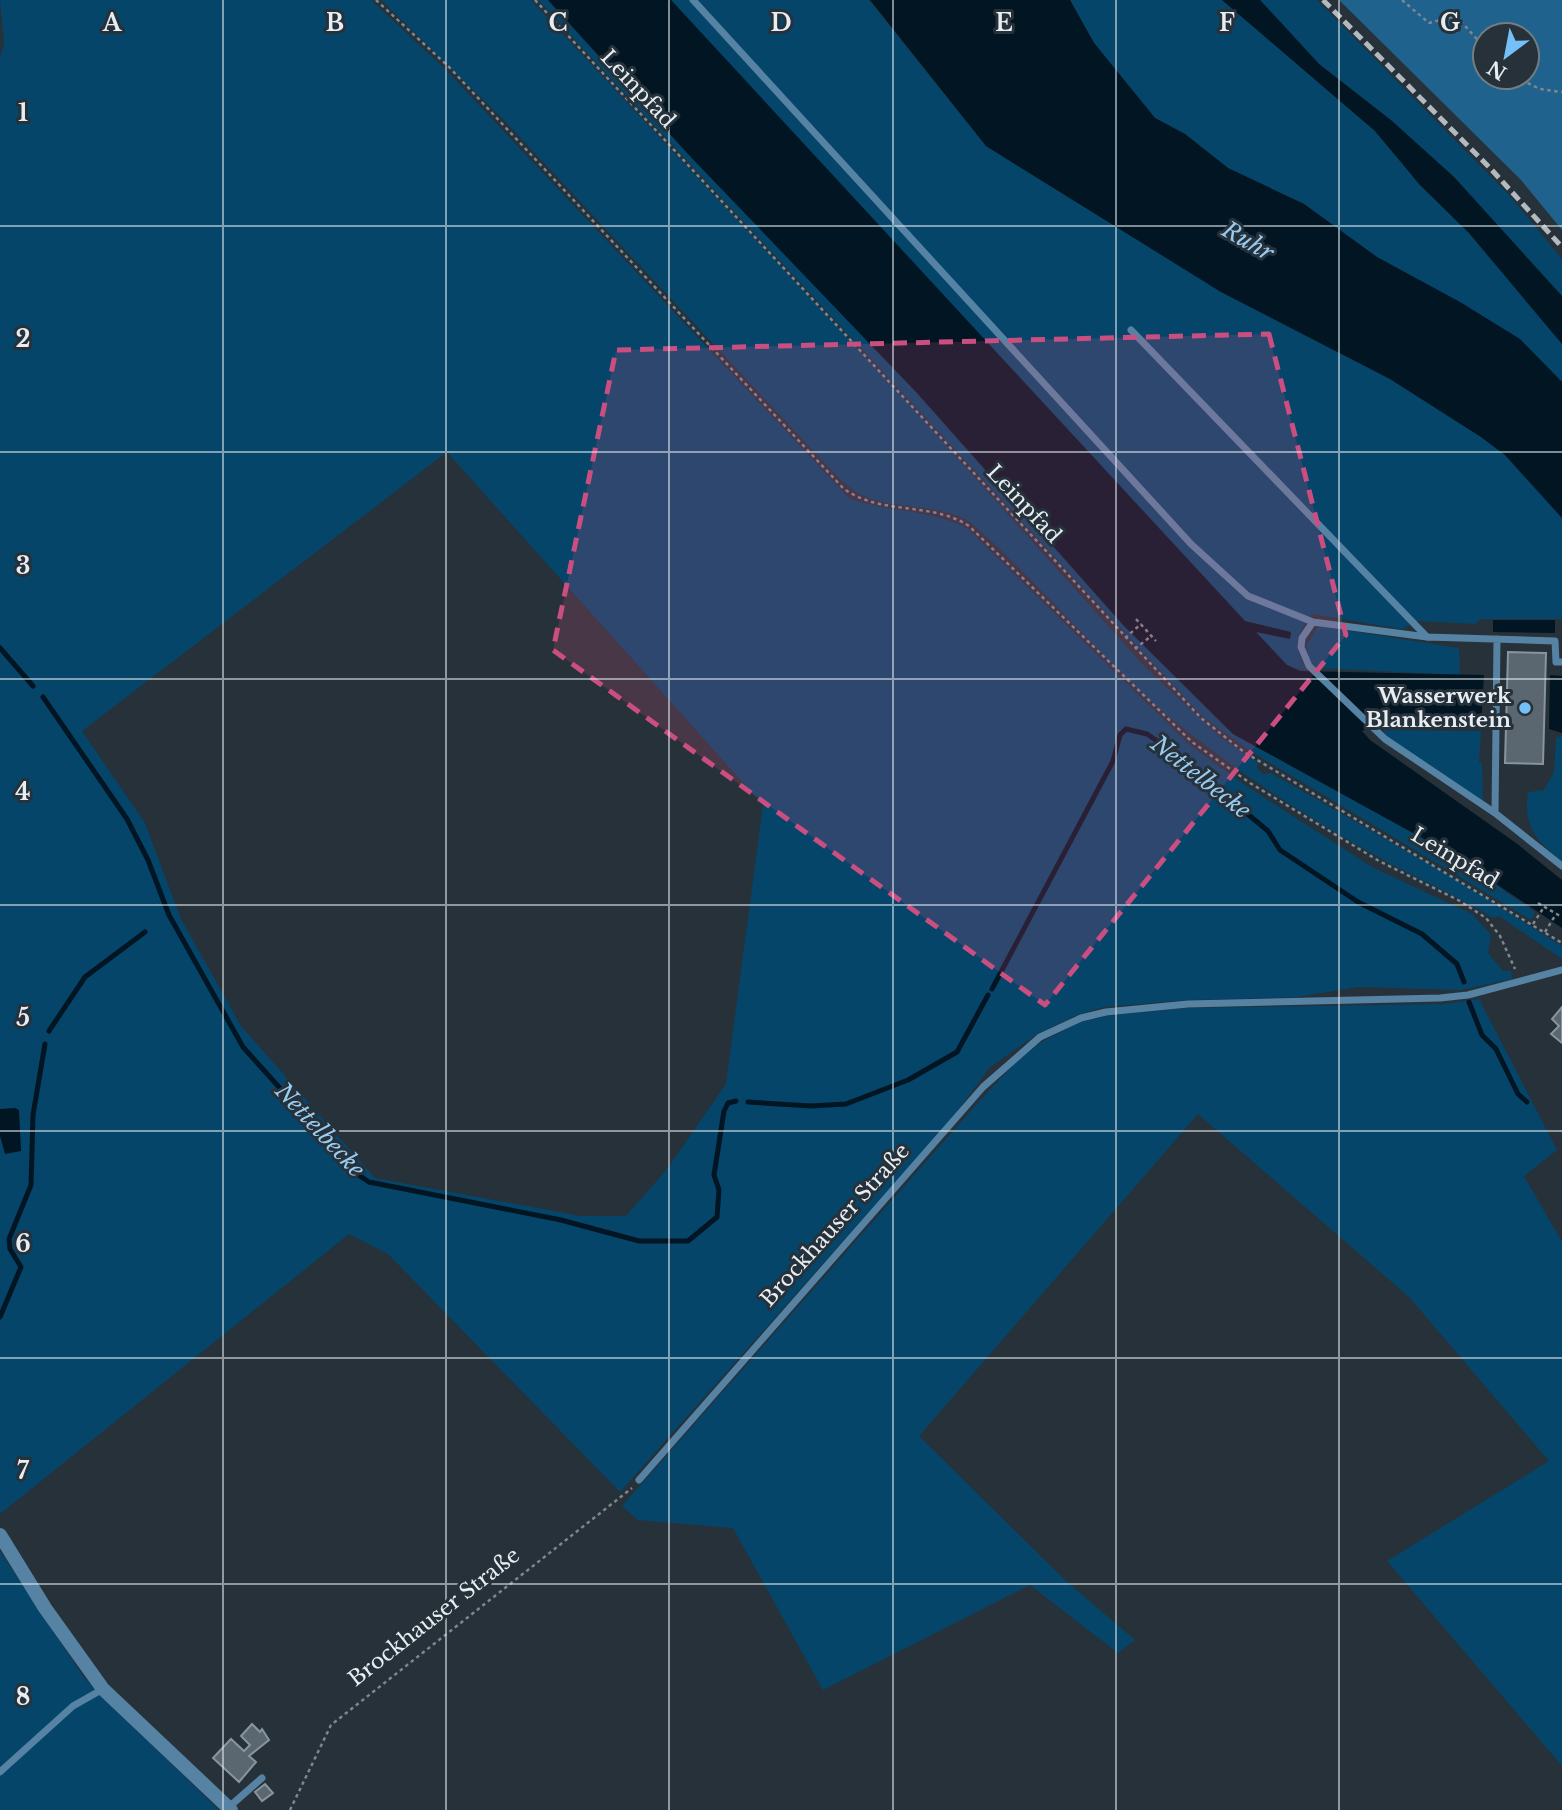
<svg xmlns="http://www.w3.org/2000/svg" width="1562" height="1810" viewBox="0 0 1562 1810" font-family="'Libre Baskerville',serif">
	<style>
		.green { fill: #06456a; fill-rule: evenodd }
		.forest { fill: #1e628d; fill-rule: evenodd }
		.water { fill: #021523 }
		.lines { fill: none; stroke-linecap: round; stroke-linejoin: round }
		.stream { stroke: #021523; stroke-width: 5 }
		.building { fill: #5a6670; stroke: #88959f; stroke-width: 2 }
		.path { stroke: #7d878d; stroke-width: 2.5; stroke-dasharray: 3.5 3.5; stroke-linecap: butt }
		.lane { stroke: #5682a3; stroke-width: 7 }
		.street { stroke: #5682a3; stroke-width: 14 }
		.rail { stroke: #b2bac0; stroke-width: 5; stroke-dasharray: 10 5; stroke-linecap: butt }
		.marked { fill: #cb4e81; fill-opacity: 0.2; stroke: #cb4e81; stroke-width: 5; stroke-dasharray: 14 9; stroke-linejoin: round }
		.grid { fill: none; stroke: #e7eef3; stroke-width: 2; stroke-opacity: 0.55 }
		.poi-dot { fill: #75c0f6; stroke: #263139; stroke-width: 2.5 }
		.labels { text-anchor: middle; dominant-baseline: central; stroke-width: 6; stroke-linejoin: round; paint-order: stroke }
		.street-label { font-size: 21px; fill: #e7eef3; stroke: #263139 }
		.poi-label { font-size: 21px; font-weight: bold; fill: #e7eef3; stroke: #263139; text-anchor: end }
		.water-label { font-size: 23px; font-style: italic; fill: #99cbf1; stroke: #263139 }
		.grid-label { font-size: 23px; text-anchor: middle; font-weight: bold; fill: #e7eef3; stroke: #263139; stroke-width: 6; stroke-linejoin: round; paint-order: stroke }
	</style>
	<rect width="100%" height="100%" fill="#263139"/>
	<!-- green -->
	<path class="green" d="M0,0H371L446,70L849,498C888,513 932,508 968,529L1190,745L1248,787L1372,867L1472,914L1491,935L1488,953L1503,971H1511L1512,979L1461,990L1358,987L1297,997L1188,1000L1104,1007L1077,1015L1037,1034L989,1068L954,1116L620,1492L388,1254L349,1234L0,1514V57L4,45ZM447,452L763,805L726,1084L667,1169L626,1216H581L375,1178L241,1026L181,919L145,823L82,731Z
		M381,0H531L899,393L1146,668L1220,737L1258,763L1257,768L1263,774L1271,773L1448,875L1562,946V959L1499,916L1493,918C1456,895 1418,879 1380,858C1317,823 1254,783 1197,739C1114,676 1049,591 970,522C935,501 888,512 856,492C843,484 831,469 820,458L502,118Z
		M538,0H548L688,154L917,393L1124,626L1233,734L1453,855L1535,912L1531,920L1247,749L1202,716Z
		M671,0H869L986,146L1221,292L1390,379L1481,437L1505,455L1562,518V619H1481L1475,624L1418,621L1402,629L1312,614C1294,640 1293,643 1307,672L1287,665L1255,632L1290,638L1245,621L934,288Z
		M1070,0H1222L1375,131L1420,185L1469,233L1562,344V382L1519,339L1459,302L1377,257L1304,204L1228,168L1185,134L1155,118L1094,43Z
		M1260,0H1317L1509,195L1562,259V296L1454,177L1392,121L1319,64Z
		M1318,626L1459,648L1460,675L1317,668L1310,661L1306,646Z
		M1384,730L1481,731L1479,762L1482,763L1483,804L1385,736Z
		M1562,736V861C1536,841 1523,826 1528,792L1544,790L1554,772L1556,738Z
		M1479,999L1557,1150L1524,1176L1562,1242V1766L1387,1561L1549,1461L1409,1297L1198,1114L919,1436L1066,1581L1135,1640L1118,1653L1030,1585L823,1690L733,1528L638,1520L622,1506L983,1097L1019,1059L1043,1041L1081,1022L1106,1016L1187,1008L1445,1004Z
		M0,1551L85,1679L219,1810H0Z"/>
	<!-- forest -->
	<path class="forest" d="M1339,0H1562V230L1521,180ZM1485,35H1527V77H1485Z"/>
	<!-- water -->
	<path class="water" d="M548,0H671L1245,621L1291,632L1290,639L1256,632L1287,665L1300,671L1484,675L1481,727L1377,724L1362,731L1370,740L1516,843L1562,880V928L1453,855L1233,734L1124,626L917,393L688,154Z
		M870,0H1070L1094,43L1155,118L1185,134L1228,168L1304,204L1377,257L1460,302L1520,339L1562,382V518L1505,455L1481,437L1390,379L1221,292L986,146Z
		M1222,0H1260L1319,64L1392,121L1454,177L1562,296V344L1469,233L1420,185L1375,131Z
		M1493,620H1555V633L1493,632Z
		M1550,675L1562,676V733L1549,729Z
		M15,1108L19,1110L21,1151L5,1154L0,1136V1109Z"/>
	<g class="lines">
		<!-- stream -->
		<path class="stream" d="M0,648L33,686
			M43,697L127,819L148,860L169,915L243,1047L357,1174L369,1182L561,1220L639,1241H688L717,1217L719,1190L714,1175L724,1111L728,1103L736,1101
			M992,989L1113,761L1120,735L1126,729L1147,734L1173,752L1268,831L1280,850L1358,902L1422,934L1457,964L1464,982
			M1469,1002L1482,1035L1496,1049L1518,1094L1527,1102
			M49,1031L85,977L145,932
			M748,1102L811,1106L846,1104L908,1080L957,1052L988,995
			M0,1317L21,1267L10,1249L9,1239L31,1185L33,1115L45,1044"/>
	</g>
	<!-- building -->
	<path class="building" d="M1508,652L1546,653L1543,764L1505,763Z
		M1562,1007V1043L1551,1034L1559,1026L1552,1019Z
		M252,1724L260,1732L262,1729L269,1740L249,1756L256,1762L239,1782L213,1758L231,1739L244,1751L250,1745L241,1736Z
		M265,1784L273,1793L262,1801L255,1792Z"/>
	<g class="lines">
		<!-- path -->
		<path class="path" d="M376,0L449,67L843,488C880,516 931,501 969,526L1192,742L1250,783L1379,861L1460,901L1486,918L1500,936L1515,969
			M535,0L1201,718L1244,752L1562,943
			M1402,0L1429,23L1456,16L1485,48
			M1515,77L1540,89L1562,92
			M1136,619L1156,641
			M1125,638L1141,624
			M1135,649L1151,636
			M1538,903L1560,916
			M1533,924L1544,907
			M1545,932L1556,914
			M290,1810L331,1725L632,1488"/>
		<!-- lane -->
		<path class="lane" d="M693,0L1191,544L1248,596L1313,622
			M1131,330L1427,637
			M1562,662H1556L1555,641L1427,637L1313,622L1302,638L1301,647L1309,666L1385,739L1495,813L1562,866
			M1495,813L1497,639
			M639,1480L983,1087L1040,1037L1081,1018L1106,1012L1188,1004L1440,998L1468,995L1562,970
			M0,1772L73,1706L103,1689
			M229,1807L262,1778"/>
		<!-- street -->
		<path class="street" d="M0,1535L45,1608L103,1689L231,1810"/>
		<!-- rail -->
		<path class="rail" d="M1323,0L1490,168L1562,247"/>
	</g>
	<!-- marked area -->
	<path class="marked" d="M1269,334L1346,635L1045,1005L553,650L616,350Z"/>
	<!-- grid -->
	<path class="grid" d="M223,0V1810M446,0V1810M669,0V1810M893,0V1810M1116,0V1810M1339,0V1810M0,226H1562M0,452H1562M0,679H1562M0,905H1562M0,1131H1562M0,1358H1562M0,1584H1562"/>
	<!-- markers -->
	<circle class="poi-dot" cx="1525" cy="708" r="7"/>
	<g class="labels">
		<!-- street labels -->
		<g class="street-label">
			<text transform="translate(638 89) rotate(47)">Leinpfad</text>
			<text transform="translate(1024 504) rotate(47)">Leinpfad</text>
			<text transform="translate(1455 858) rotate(31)">Leinpfad</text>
			<text transform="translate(835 1225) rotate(-48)">Brockhauser Straße</text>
			<text transform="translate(434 1617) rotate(-38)">Brockhauser Straße</text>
		</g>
		<!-- poi labels -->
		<g class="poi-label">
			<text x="1511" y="696">Wasserwerk<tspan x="1511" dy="24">Blankenstein</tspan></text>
		</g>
		<!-- water labels -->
		<g class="water-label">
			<text transform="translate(1248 241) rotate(30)">Ruhr</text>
			<text transform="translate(1201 777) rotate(38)">Nettelbecke</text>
			<text transform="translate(320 1130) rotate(47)">Nettelbecke</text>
		</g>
	</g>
	<g class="grid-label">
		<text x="112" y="31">A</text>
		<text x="335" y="31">B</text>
		<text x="558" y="31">C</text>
		<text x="781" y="31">D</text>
		<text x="1004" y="31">E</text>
		<text x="1227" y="31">F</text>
		<text x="1450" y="31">G</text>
		<text x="23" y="121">1</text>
		<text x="23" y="347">2</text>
		<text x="23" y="574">3</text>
		<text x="23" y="800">4</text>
		<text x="23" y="1026">5</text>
		<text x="23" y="1252">6</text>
		<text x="23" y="1479">7</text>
		<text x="23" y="1705">8</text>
	</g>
	<!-- north arrow -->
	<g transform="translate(1506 56) rotate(212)"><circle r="33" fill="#263139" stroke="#737d83" stroke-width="2"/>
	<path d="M0-5L12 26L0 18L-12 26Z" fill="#75c0f6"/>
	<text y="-10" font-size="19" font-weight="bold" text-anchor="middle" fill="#e7eef3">N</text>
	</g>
</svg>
